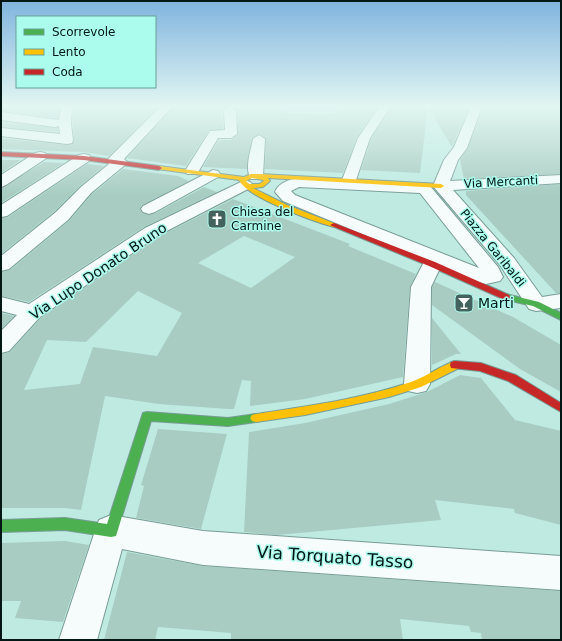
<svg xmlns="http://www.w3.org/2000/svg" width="562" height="641" viewBox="0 0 562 641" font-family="'DejaVu Sans',sans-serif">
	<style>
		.building { fill: #a8ccc1; fill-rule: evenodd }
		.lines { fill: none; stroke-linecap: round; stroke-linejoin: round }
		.street-casing { stroke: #789c96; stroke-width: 2 }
		.fast-casing { stroke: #789c96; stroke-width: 2 }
		.slow-casing { stroke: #789c96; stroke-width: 2 }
		.jam-casing { stroke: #789c96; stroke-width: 2 }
		.street { fill: #f5fcfb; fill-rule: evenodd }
		.fast { fill: #4caf50; fill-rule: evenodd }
		.slow { fill: #ffc107; fill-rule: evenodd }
		.jam { fill: #c62828; fill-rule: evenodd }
		.labels { text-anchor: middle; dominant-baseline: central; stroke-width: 3; stroke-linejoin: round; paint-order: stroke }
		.far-street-label { font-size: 12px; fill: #031815; stroke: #acfcee }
		.far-poi-label { font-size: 12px; fill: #031815; stroke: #acfcee; text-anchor: start }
		.street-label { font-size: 14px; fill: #031815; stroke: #acfcee }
		.poi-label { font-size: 14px; fill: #031815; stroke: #acfcee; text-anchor: start }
		.near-street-label { font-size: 17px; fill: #031815; stroke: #acfcee }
	</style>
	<rect width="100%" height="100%" fill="#beeae2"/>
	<!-- building -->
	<path class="building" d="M1,106H60L58,118L1,111Z
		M73,106H159L109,156L84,152L1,149V138L67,145L72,144L74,140L73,124Z
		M174,106H229L222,110L223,129L209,130L186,166L127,158Z
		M231,106H275L274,109H286L285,113L326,115L327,113L337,114V106H378L357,137L343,173L265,169L266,139L260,134L252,139L247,169L203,167L219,140H231L238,134V110Z
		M392,106H469L452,147L428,107L420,173L361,170L371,139Z
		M483,106H561V174L464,179L460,160L468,148Z
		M1,122L58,128V132L1,127Z
		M1,160H21L1,173Z
		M44,162L64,163L1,203V188Z
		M87,164L104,166L80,186L55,211L1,254V218L8,217Z
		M123,169L178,176L189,181L142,205L140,210L143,213L149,215L156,213L204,187L217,192L144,227L29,302L1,296V272L10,270L69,221L92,194Z
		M561,184V293H556L466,195V191Z
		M233,199L350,244L348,246L416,274L410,287L403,377L305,399L250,406L251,381L242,380L234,409H228L159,404L105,396L81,510L65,508H1V354L10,352L41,318L158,237ZM244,236L295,257L251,288L198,263ZM138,291L182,313L157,356L93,347L80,384L24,390L47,340L86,342Z
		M435,282L513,317L561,345V392L520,369L432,305V287Z
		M1,313L14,316L1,329Z
		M432,318L461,354H456L432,365Z
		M460,375L481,378L515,420L561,431V525L515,513L514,509L435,500L441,520L277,535L244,532L249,432L305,423L389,404L427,392Z
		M158,429L227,434L201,529L136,518L144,486L141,485Z
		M65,541L89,545L63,622L15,618L21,601H1V543Z
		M127,552L203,566L561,591V640H482L481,633L471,632L469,626L400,619L403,640H231V633L158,627L155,640H104Z"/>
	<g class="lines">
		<defs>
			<path id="street" d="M61,106H72L71,124L73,140L72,143L67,144L1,136V128L60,134L59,126L55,127L1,120V112L59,120Z
				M161,106H173L124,159L127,162L125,165L91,193L68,220L9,269L1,271V256L56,212L81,187L109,164L107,161L109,158Z
				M380,106H391L370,138L356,180L430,186L498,267L503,277L500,281L486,284L479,282L441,266L431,287L430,384L426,391L417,393L408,391L404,384L411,287L425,260L283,201L275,192C283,171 325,179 342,180L358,138ZM299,187L420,193L479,268L295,195L291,191Z
				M471,106H482L467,148L458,160L450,181L561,175V183L453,190L514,258L542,297L561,294V308L536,311L529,309L500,265L433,186L444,160L454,147Z
				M230,107L236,110L237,134L231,138H218L197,174H187L185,171L210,131L225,130L224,110Z
				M259,135L265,139L263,176L261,179H251C244,169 251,150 253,139Z
				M40,152L45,153L47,156L45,159L6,185L1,187V175L35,153Z
				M84,154L89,155L91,158L89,161L7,216L1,217V205L79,155Z
				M213,170L218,171L220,174L218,177L155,212L149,214L143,212L141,209L143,206Z
				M245,180L250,182L253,185L250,188L157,236L40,317L9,351L1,353V331L17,315L1,311V297L29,304L145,228Z
				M111,515L203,531L561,556V590L203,565L122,549L97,640H59L95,531L99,520Z"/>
			<path id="fast" d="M506,294L539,302L561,313V320L533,306L503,299L502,297L503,295Z
				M147,412L228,418L256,414L260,415L262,418L260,421L256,422L228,426L151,421L116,536L111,537L65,530L1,532V520L65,518L107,524L142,416L143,413Z"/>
			<path id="slow" d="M159,166L244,177L251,174H260L441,184L444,186L441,188L268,178L270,181L263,187L253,188L287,205L336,224L338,225L334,227C315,222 246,197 239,180L157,169L156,168ZM252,178L263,180L264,181L259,184H249L246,181Z
				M455,361L459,362L460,365L459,368L421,387L389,397L305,415L256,422L252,421L250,418L252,415L256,414C308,406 361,399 411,382C426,377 440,366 455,361Z"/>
			<path id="jam" d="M1,152L84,156L159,166L162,168L159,170L84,160L1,156Z
				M334,223L435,262L509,295L510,297L509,299H503L429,266L332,226L330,225Z
				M455,361L481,363L516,375L561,403V412L508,381L480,371L451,368L450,365L451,362Z"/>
		</defs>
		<!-- street casing -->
		<use href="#street" class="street-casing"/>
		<!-- fast casing -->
		<use href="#fast" class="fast-casing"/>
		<!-- slow casing -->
		<use href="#slow" class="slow-casing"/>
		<!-- jam casing -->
		<use href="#jam" class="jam-casing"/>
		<!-- street -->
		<use href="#street" class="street"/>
		<!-- fast -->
		<use href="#fast" class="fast"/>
		<!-- slow -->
		<use href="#slow" class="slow"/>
		<!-- jam -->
		<use href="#jam" class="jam"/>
	</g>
	<!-- sky -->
	<linearGradient id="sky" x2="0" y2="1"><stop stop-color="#7fb4de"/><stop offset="0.54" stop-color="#e2f6f2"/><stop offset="1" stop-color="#e2f6f2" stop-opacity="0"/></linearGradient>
	<rect width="562" height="196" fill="url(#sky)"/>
	<!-- icons -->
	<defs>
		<symbol id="church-square" viewBox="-11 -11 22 22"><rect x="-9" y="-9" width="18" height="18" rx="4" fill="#44625d" stroke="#acfcee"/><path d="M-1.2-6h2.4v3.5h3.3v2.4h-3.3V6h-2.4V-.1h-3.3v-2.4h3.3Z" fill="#fff"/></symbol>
		<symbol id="bar-square" viewBox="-11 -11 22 22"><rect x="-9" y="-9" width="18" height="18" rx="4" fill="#44625d" stroke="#acfcee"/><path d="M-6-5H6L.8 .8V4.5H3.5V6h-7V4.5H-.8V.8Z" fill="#fff"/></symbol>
	</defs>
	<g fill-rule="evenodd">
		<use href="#church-square" x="206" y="208" width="22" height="22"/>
		<use href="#bar-square" x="453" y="292" width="22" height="22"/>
	</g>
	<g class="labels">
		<!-- far-street labels -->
		<g class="far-street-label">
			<text transform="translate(501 182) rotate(-3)">Via Mercanti</text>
			<text transform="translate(493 248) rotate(51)">Piazza Garibaldi</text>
		</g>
		<!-- far-poi labels -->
		<g class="far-poi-label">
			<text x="231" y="212">Chiesa del<tspan x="231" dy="14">Carmine</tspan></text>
		</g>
		<!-- street labels -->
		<g class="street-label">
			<text transform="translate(98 271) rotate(-34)">Via Lupo Donato Bruno</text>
		</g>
		<!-- poi labels -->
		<g class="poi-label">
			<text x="478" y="303">Marti</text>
		</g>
		<!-- near-street labels -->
		<g class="near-street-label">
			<text transform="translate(335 557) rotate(4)">Via Torquato Tasso</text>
		</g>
	</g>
	<!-- border -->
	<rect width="562" height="641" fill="none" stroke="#031815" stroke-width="4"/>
	<!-- legend -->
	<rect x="16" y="16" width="140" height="72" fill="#acfcee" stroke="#68a197"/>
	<rect x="24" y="29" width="20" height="6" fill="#4caf50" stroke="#68a197"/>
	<text x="52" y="36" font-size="12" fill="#031815">Scorrevole</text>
	<rect x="24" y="49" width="20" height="6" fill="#ffc107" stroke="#68a197"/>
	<text x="52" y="56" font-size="12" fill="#031815">Lento</text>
	<rect x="24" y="69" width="20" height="6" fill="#c62828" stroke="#68a197"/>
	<text x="52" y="76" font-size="12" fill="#031815">Coda</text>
</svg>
